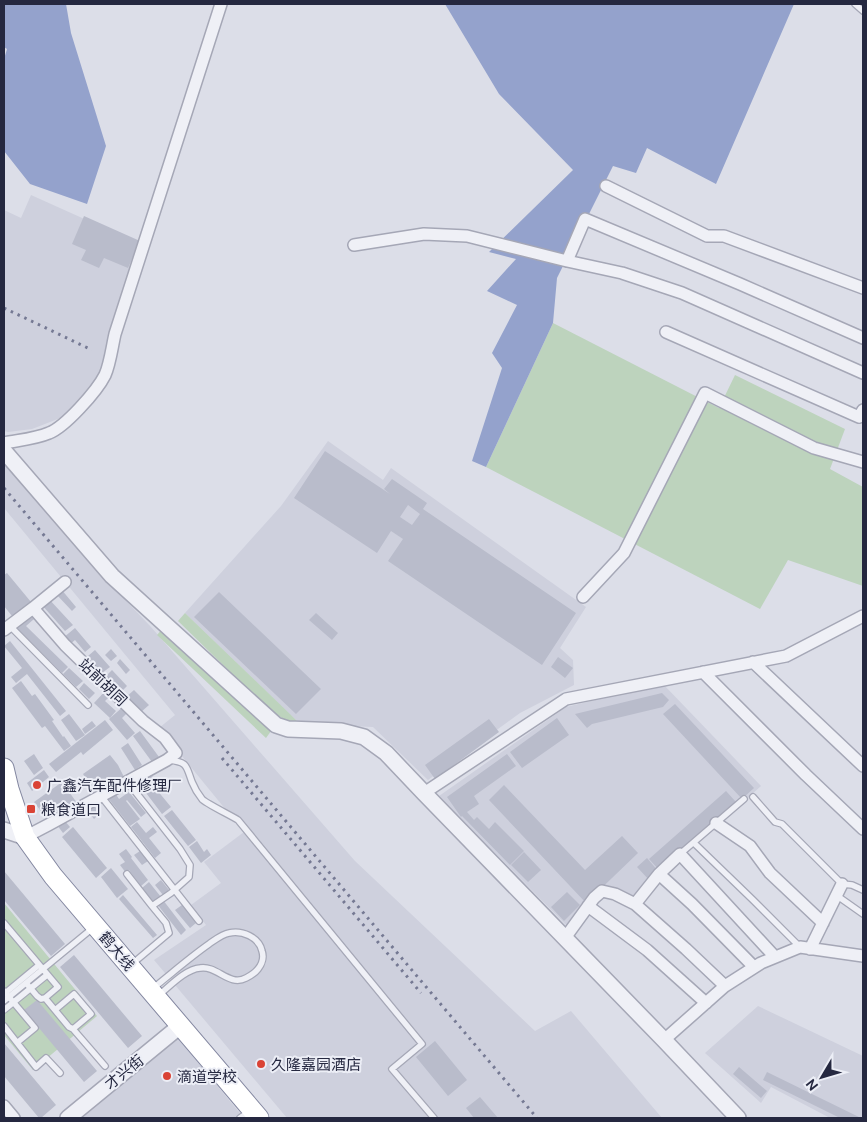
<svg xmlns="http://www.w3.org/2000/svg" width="867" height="1122" viewBox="0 0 867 1122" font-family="Ubuntu,'Noto Sans SC',sans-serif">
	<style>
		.built { fill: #ced0dd }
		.green { fill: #bdd3bd }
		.water { fill: #94a2cc }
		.building { fill: #b9bccb; fill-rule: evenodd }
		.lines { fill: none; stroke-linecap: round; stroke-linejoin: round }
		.service-casing { stroke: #a5a7b6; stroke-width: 8 }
		.minor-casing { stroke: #a5a7b6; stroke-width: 14 }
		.tertiary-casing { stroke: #a5a7b6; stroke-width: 18 }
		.trunk-casing { stroke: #8387a0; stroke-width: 21 }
		.service { stroke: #eff0f6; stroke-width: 5.5 }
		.minor { stroke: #eff0f6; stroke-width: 11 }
		.tertiary { stroke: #eff0f6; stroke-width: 15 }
		.trunk { stroke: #fff; stroke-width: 19 }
		.rail { stroke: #757993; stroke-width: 3; stroke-dasharray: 2.5 5; stroke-linecap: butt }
		.poi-dot { fill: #da4335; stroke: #eceef6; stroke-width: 2 }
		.labels { text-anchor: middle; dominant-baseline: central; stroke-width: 4; stroke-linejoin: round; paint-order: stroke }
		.street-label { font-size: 15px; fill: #252840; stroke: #eceef6 }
		.poi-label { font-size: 15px; fill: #252840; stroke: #eceef6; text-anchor: start }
	</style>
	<rect width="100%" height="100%" fill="#dcdee8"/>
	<!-- built -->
	<path class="built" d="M31,195L140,244L102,372L63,417L32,429L8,432L4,431V210L21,218Z
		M328,441L383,480L391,468L586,607L560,648L573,660L574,685L520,713L428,780L373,727L300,724L185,613L281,506Z
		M4,459L114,588L151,627L355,861L535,1031L571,1011L662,1118H287L154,960L206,925L191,905L221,883L204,862L244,832L159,728L175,715L4,508Z
		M663,684L761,786L635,900L603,887L567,926L439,796L566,707Z
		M758,1006L863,1056V1118H830L771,1087L761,1103L705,1053Z
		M175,1035L244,1118H74Z"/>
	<!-- green -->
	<path class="green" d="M553,323L719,408L735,375L845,429L830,469L863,487V586L788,560L760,609L486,467Z
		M185,613L290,714L300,724L287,721L268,709L178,621Z
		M164,627L274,727L266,738L157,635Z
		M4,903L97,1016L33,1070L4,1035Z"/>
	<!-- water -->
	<path class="water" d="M4,4H66L71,33L106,146L87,204L30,184L4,151V59L7,49L4,47Z
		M445,4H794L716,184L647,148L636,173L613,166L557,278L553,323L486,467L472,461L502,368L492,353L517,305L487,291L516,259L489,252L573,170L499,94Z"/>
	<!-- building -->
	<path class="building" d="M84,216L140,241L128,268L104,258L99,268L81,260L86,250L72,244Z
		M325,451L390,494L384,489L392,479L427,503L423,509L576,613L542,665L388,561L403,539L391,531L377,553L294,498ZM408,505L420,514L412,525L400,517Z
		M7,573L31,602L12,616L4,606V575Z
		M61,589L76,607L72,611L56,594Z
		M219,592L321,689L296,714L194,617Z
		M48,598L73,625L65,631L41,604Z
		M32,613L39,620L37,623L34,619L26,626L68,667L62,673L15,626Z
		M316,613L338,633L332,640L309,620Z
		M75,628L91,647L85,652L75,640L69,645L63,638Z
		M10,641L66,711L60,716L27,674L16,683L11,677L22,668L4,646Z
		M111,649L117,656L111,661L105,655Z
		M95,650L110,667L102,673L88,656Z
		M558,657L573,668L565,678L551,667Z
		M120,659L130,670L126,674L117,663Z
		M69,668L83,681L76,687L63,674Z
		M112,670L127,686L120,693L105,677Z
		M21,681L32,696L35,694L54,720L52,721L63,737L64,736L71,746L64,751L45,726L42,728L12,688Z
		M84,683L95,693L89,699L79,689Z
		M107,689L112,694L105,701L116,711L110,718L94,703Z
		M134,690L149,705L141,712L125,698Z
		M662,693L669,700L663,707L592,724L587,728L575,714Z
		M675,704L754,788L742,799L663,714Z
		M124,706L129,711L122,718L135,733L127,740L109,719Z
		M69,714L85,735L76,741L61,720Z
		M557,718L569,735L522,768L510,752Z
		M489,719L499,732L435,779L425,765Z
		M105,720L113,730L83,755L81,752L56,772L49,764Z
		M92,721L96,726L85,734L82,729Z
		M140,731L159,757L152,762L133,736Z
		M128,743L142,765L135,770L121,748Z
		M34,754L43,768L34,775L24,761Z
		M507,754L516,766L474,796L479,804L467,812L474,820L477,817L489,829L495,822L524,851L510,865L462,816L461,817L447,797Z
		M110,755L118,765L124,777L97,794L83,774Z
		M44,770L49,777L32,791L27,783Z
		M152,776L156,781L152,784L171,807L162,814L140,785Z
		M62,782L77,803L50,823L34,802Z
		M504,785L585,870L622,836L638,853L586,903L489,800Z
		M726,791L736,802L659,870L649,859Z
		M129,792L146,813L141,817L127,800L126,801L140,819L130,826L108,798L115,793L119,799Z
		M93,804L100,813L94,819L86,809Z
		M172,810L196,840L188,846L164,816Z
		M64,820L70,827L63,833L57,825Z
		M137,822L146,833L153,827L157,832L149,838L161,853L155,858L131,827Z
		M73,827L107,868L96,878L62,837Z
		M197,841L204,852L207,849L211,855L201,863L189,847Z
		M126,849L132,857L131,858L148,880L141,886L129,870L126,873L120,865L125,862L119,854Z
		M140,851L148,861L142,865L134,855Z
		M524,852L541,870L528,882L511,865Z
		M647,858L659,872L650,881L637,867Z
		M111,868L128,889L117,898L101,877Z
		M4,871L65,944L51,956L4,900Z
		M161,880L169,890L163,895L155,885Z
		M149,882L161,897L154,903L142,888Z
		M567,892L580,905L564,921L551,907Z
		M123,895L157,935L153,938L119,899Z
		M163,900L186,930L181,935L157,904Z
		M182,905L196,923L190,928L175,910Z
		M74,955L142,1036L128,1048L60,967Z
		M37,1000L97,1071L84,1082L24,1010Z
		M435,1041L467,1080L448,1096L416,1057Z
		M4,1043L56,1105L41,1118H39L4,1076Z
		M739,1067L767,1091L761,1098L733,1074Z
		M767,1072L861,1118H840L763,1080Z
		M480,1097L498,1118H474L466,1108Z"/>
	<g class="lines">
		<defs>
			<path id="service" d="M855,4L863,11
				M10,626L88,705
				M169,760C188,762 186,766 192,782C194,787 198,794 202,799C205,803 232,816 238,820L422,1044L392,1069L434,1118
				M127,781L180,849L190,865L189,877L171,893L152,906L166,923L169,933L132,964
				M101,796L199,921
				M753,797L775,822L782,824L842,884L852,885L863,890
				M694,843L753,900L800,947
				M680,854L744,799
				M127,874L152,906
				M836,895L863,914
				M4,923L58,987L45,998L41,999L37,996L26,983
				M152,989C171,974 189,958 209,944C215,940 222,934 229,933C242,930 259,937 262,951C264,957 262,964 258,969C255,973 250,976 246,978C229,987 217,965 200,968C186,969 170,986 159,995
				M4,991L35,1028L18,1042
				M4,994L39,965
				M45,998L69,1027L73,1029
				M4,1001L94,927
				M4,1010L47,975
				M55,1010L74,994L91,1014L73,1029L105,1066
				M4,1026L36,1067L46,1058L60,1073
				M240,1118L250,1111"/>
			<path id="minor" d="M606,186L707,236H724L863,288
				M354,245L424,234L467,236L567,261L622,273L682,293L863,373
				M567,261L585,219L740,284L863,338
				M666,332L859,417L863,410
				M4,443C19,440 35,439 49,433C65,427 97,391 105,375C110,364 112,347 115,334L221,4
				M583,597L624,553L705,393L814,448L863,462
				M4,630L33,608L65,582
				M753,662L863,766
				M703,672L806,775L863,829
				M424,793L566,699L786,656L863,616
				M716,823L750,846L770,873L823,923
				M25,837L48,825L167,760L176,753L165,738L143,721L65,645L33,608
				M659,874L692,904L754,967
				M635,904L686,949L725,986
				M588,906L647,950L706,1003
				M565,938L594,898L602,891L615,894L635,904L659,874L680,854L775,957
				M810,949L842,884
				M664,1040L725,986L761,963L800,947L863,956
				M4,1106L14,1118"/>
			<path id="tertiary" d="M4,451L112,576L276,725L288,729L341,731L364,737L386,753L424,793L664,1040L738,1118
				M4,830L25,837
				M68,1118L180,1026"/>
			<path id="trunk" d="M4,768L9,789L25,837L53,876L259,1118"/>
		</defs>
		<!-- service casing -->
		<use href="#service" class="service-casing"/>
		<!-- minor casing -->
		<use href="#minor" class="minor-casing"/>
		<!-- tertiary casing -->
		<use href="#tertiary" class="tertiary-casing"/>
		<!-- trunk casing -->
		<use href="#trunk" class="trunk-casing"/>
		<!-- service -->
		<use href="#service" class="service"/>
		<!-- minor -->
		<use href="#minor" class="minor"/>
		<!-- tertiary -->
		<use href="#tertiary" class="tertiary"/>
		<!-- trunk -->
		<use href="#trunk" class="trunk"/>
		<!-- rail -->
		<path class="rail" d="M4,308L92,350
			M4,488L537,1118
			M222,758L421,993"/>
	</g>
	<!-- markers -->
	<g class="poi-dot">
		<circle cx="37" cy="785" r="5"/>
		<rect x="26" y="804" width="10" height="10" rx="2.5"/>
		<circle cx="261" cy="1064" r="5"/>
		<circle cx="167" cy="1076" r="5"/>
	</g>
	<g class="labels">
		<!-- street labels -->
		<g class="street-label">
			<text transform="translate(103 682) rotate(44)">站前胡同</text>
			<text transform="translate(117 951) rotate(50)">鹤大线</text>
			<text transform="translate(124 1072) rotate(-39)">才兴街</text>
		</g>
		<!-- poi labels -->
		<g class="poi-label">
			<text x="47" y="785">广鑫汽车配件修理厂</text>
			<text x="41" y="809">粮食道口</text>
			<text x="271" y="1064">久隆嘉园酒店</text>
			<text x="177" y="1076">滴道学校</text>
		</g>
	</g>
	<!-- border -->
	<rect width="867" height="1122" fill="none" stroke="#252840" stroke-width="10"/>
	<!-- north arrow -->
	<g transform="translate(822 1077) rotate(232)" stroke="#eceef6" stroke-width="4" paint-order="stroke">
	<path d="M0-4L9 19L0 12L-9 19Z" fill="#252840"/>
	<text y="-8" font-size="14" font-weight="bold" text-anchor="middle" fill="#252840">N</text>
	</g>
</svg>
